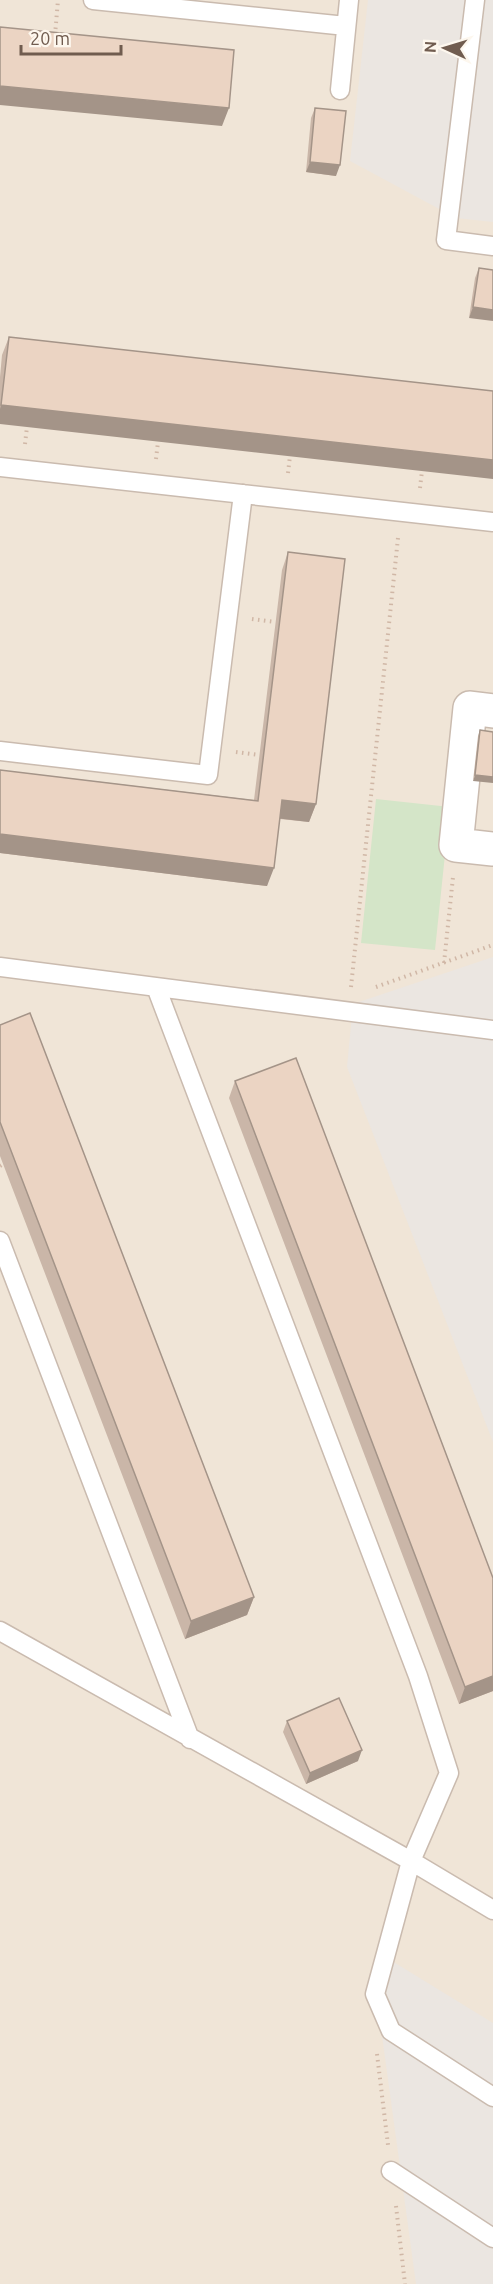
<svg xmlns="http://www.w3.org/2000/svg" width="493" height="2284" viewBox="0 0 493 2284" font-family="Ubuntu,sans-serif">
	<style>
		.residential { fill: #f0e5d7 }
		.industrial { fill: #ebe6e1 }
		.green { fill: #d4e5c8 }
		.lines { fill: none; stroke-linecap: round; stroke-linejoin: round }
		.lane-casing { stroke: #cabbaf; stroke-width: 21 }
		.street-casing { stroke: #cabbaf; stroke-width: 36 }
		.path { stroke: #d0b7a6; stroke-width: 4; stroke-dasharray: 1.5 4.5; stroke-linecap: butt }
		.lane { stroke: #fff; stroke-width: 18 }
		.street { stroke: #fff; stroke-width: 33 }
		.wall { fill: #cab6a8 }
		.shaded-wall { fill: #a49488 }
		.building { fill: #ebd4c3; stroke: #a49488; stroke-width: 1.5 }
	</style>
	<rect width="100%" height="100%" fill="#faf3e8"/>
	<!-- residential -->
	<path class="residential" d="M0,0H493V2284H0Z"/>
	<!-- industrial -->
	<path class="industrial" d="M368,0H493V222L456,218L350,161Z
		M493,957V1442L347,1067L353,1004Z
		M392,1961L493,2023V2284H416L380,2021Z"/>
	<!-- green -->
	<path class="green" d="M376,799L450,807L435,950L361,943Z"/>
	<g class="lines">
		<defs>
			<path id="lane" d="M93,0L346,26
				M475,0L446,240L493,246
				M340,90L349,0
				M0,467L493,522
				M0,751L208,775L243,494
				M0,967L493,1030
				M156,987L418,1676L449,1773L411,1861L375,1994L391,2031L493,2097
				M0,1241L190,1739
				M0,1631L411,1861L493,1910
				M391,2171L493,2238"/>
			<path id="street" d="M493,711L470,708L456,845L493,849"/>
		</defs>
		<!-- lane casing -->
		<use href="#lane" class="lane-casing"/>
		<!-- street casing -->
		<use href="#street" class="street-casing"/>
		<!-- path -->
		<path class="path" d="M55,35L58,0
			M25,444L27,427
			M156,459L158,442
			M288,473L290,456
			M420,488L422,471
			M252,619L275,622
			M236,752L259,755
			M444,963L453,877
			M351,987L398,538
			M376,987L493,945
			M0,1166L3,1164
			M377,2054L388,2145
			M396,2206L405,2284"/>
		<!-- lane -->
		<use href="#lane" class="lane"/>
		<!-- street -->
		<use href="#street" class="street"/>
	</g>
	<!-- wall -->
	<path class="wall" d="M315,108L336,176L306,172L311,118Z
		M479,268L493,270L469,318L475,278Z
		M9,337L0,424V377L2,355Z
		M288,552L316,804L309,822L280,819L267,886L0,853V770L254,800L282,570Z
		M480,730L493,732L473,781L478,736Z
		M0,1025L254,1597L247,1615L185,1639L0,1156Z
		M235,1081L493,1578V1691L459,1704L229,1098Z
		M287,1721L358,1761L306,1784L283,1732Z"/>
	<!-- shaded-wall -->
	<path class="shaded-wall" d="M0,86L229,108L222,126L0,105Z
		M310,162L340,165L336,176L306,172Z
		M473,307L493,310V321L469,318Z
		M1,405L493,460V479L0,424V409Z
		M475,775L493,777V783L473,781Z
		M282,800L316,804L309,822L275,818Z
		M0,834L274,868L267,886L0,853Z
		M254,1597L247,1615L185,1639L191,1621Z
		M493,1676V1691L459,1704L465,1687Z
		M362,1750L358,1761L306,1784L310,1773Z"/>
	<!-- building -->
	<path class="building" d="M0,27L234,50L229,108L0,86Z
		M315,108L346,111L340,165L310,162Z
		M479,268L493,270V310L473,307Z
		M9,337L493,391V460L1,405Z
		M288,552L345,559L316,804L282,800L274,868L0,834V770L258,801Z
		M480,730L493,732V777L475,775Z
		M30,1013L254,1597L191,1621L0,1122V1025Z
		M296,1058L493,1578V1676L465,1687L235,1081Z
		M339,1698L362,1750L310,1773L287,1721Z"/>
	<!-- north arrow -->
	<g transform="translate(445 48) rotate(274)" stroke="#fdf7ee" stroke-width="4.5" paint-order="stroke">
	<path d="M0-4.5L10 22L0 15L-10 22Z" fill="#705c4f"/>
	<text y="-9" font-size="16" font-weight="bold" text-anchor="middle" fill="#705c4f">N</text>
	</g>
	<!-- scale -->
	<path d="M21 45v9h100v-9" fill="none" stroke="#705c4f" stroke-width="3"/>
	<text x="30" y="45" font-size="18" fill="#705c4f" stroke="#fdf7ee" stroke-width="4.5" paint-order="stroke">20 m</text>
</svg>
